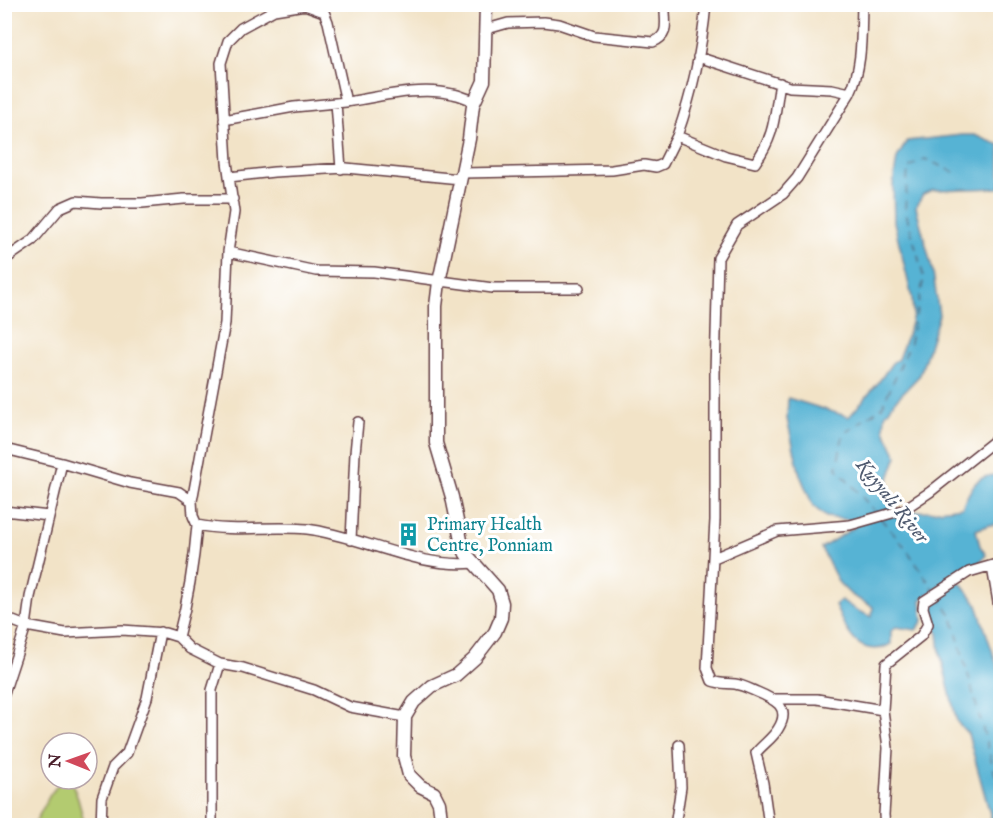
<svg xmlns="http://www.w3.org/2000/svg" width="1005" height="830" viewBox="0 0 1005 830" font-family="'IM FELL English',serif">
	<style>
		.green { fill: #b3cb70; stroke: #7e754e; stroke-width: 1.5 }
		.water { fill: #56b3d4; stroke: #506980; stroke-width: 1.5 }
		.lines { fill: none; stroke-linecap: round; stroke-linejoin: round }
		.ferry { stroke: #4f5a6f; stroke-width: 1.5; stroke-dasharray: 8 6; stroke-linecap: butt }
		.minor-casing { stroke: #633c42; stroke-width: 12 }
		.secondary-casing { stroke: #633c42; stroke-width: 15 }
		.minor { stroke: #fff; stroke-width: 9 }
		.secondary { stroke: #fff; stroke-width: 12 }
		.labels { text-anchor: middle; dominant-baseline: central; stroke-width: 6; stroke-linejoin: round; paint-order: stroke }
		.culture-label { font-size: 18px; fill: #0d838f; stroke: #fff; text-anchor: start }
		.water-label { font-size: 20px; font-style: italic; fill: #4f5a6f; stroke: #fff }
	</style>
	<rect width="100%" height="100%" fill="#fff"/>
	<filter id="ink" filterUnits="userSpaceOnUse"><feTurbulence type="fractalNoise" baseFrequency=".0167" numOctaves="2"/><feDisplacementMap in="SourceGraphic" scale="12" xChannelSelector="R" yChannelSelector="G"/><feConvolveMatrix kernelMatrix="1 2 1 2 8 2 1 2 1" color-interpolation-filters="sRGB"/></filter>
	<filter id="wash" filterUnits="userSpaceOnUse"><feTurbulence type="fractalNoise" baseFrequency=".008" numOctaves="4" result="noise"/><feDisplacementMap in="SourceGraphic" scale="24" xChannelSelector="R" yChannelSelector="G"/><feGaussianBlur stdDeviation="1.35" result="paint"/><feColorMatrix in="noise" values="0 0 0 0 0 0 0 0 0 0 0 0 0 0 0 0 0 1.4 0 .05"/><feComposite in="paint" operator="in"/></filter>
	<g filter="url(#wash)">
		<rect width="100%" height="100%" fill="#f2e3c7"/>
		<!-- green -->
		<path class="green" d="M59,783H72L78,799L85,825H34L50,795Z"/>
		<!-- water -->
		<path class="water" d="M962,135H974L1000,145V188L933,190L923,194L916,207L933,272L939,315L920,375L895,401L885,415L884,429L897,456L888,481L889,501L900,512L931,511L962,507C972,487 975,474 1000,475V524L989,525L976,530L980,546L986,555L978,564L963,570L921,600L923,621L916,630L896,627L891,631V644C859,661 845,630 835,605L841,600L856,610L872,617L873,607L851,595L839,583L821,548L855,527L850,520L826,517L813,506L800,475L787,419L788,398L849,417L878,383L892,363L898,359L909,330L913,315L912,298L894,222L893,184L897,158L907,141Z
			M959,581L976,602L1000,674V825H993L968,734L957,722L940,652L938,633L931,624L925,605Z"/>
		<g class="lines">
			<!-- ferry -->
			<path class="ferry" d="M876,513L837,468L843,434L882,407L909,346L924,278L905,209L908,168L925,159L954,172
				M881,519L905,547L934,590
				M938,596L952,616L1000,792"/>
		</g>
	</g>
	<g filter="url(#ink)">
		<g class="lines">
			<defs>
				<path id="minor" d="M274,10L305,5L324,12L328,22L346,102C379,97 419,86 453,94C460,95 467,99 475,101
					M487,29L508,23L544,22L559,24L594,36L653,42C671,35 664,21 665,4
					M698,57L790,87L832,89L850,93
					M336,103L341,169
					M224,120L294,107L346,102
					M677,136C692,94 702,49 706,4
					M462,173L612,170L644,165L656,167L663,164L677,136L726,156L755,163C776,134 774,116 780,83
					M229,177L274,172L346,168L460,179
					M228,252L316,271L374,272L493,288H579
					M4,260L33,240L60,208L76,201L101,203H142L184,199H233
					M4,447L9,450L62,463L30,597L26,626L4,693
					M62,463L130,483L179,492L192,501L193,516L197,525C234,533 270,525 307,529C361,536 419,569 474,563
					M192,501L225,323L228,252L234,212L227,162L221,63L228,41L241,28L274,10V4
					M4,511L49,516
					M351,540L355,453L358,422
					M714,558L777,531L850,525L903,510L930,492L993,442L1000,433
					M992,567L1000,614
					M4,622L13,621L26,626L65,633L122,630L165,633L178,637L190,649L220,664L243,668L314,690L350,707L405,717
					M178,637C188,600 194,563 197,525
					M775,699H817L883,710
					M101,826L102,798L113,767L127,753L147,698L160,632
					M212,826V690L220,664
					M675,826L681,787L679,745
					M769,826L763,783L756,753C762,745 773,738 778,729C792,707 774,699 757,692C750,689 742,685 735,684C726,683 720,684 712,681L707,668L715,520V373L718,258L737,225L783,194L797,178L850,93C863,66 861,34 862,4
					M885,826L884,815L888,748L883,710L886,664L921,636L928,624L923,608L924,601L969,572L1000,563"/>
				<path id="secondary" d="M442,826L439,803L434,793L420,786L409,775L404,756L405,717L414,702L432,686L456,675L475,658L495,632L501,618L502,603L498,590L466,554L462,545L452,497L436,443V306L439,282L469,139L473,105L484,81L486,4"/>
			</defs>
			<!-- minor casing -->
			<use href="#minor" class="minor-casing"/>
			<!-- secondary casing -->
			<use href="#secondary" class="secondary-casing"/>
			<!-- minor -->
			<use href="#minor" class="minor"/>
			<!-- secondary -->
			<use href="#secondary" class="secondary"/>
		</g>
	</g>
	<!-- icons -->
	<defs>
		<symbol id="building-bare" viewBox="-9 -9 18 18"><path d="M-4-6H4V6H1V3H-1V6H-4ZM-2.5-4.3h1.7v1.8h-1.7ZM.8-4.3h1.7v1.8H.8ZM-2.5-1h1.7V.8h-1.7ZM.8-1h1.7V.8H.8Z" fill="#0f9aa8" stroke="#fff" stroke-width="2.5" paint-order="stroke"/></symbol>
	</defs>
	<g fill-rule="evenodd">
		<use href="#building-bare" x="392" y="518" width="33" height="33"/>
	</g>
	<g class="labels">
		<!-- culture labels -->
		<g class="culture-label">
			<text x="427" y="525">Primary Health<tspan x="427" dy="21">Centre, Ponniam</tspan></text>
		</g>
		<!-- water labels -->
		<g class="water-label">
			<text transform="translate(892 501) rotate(51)">Kuyyali River</text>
		</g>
	</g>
	<!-- margin -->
	<rect width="1005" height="830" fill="none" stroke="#fff" stroke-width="24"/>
	<!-- north arrow -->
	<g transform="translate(69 761) rotate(271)"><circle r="28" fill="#ffffff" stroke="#b7a5aa" stroke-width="1.5"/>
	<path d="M0-4.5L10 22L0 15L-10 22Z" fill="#d1495b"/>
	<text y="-9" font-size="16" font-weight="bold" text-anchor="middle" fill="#4a1f2b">N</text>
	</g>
</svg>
